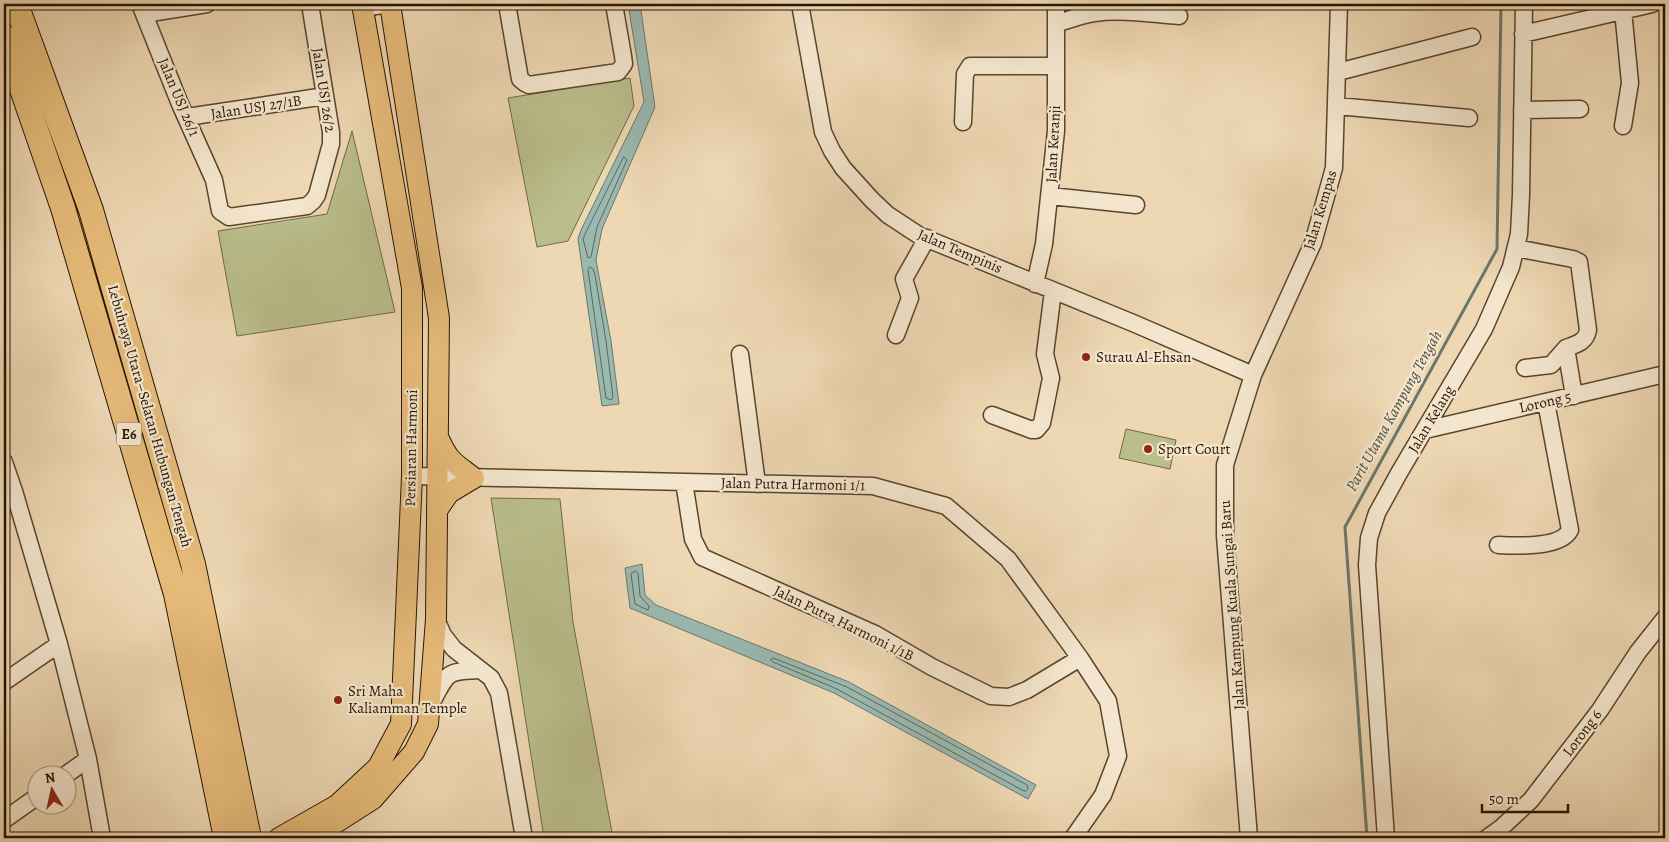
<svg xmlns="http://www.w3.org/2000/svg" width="1669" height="842" viewBox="0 0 1669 842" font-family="Alegreya,serif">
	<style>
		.green { fill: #babe8c; stroke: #706946 }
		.water { fill: #99b9b0; stroke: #6b776a }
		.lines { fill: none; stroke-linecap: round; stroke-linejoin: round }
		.shore { stroke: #606658; stroke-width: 1 }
		.stream { stroke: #6b776a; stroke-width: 3 }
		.minor-casing { stroke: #59452e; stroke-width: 19 }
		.major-casing { stroke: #271401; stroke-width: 22 }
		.highway-casing { stroke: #271401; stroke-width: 26 }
		.minor { stroke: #f4e6ce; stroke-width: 16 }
		.major { stroke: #e7bc7a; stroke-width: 20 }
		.highway { stroke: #e7bc7a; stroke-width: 24 }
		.poi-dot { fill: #8f2418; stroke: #f4e6ce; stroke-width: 2 }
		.labels { text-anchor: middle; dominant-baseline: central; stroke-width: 4.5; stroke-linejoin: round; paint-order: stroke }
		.shield { fill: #f4e6ce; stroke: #64533e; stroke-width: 1 }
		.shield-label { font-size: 14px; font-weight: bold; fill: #271401 }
		.street-label { font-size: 15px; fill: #271401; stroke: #f4e6ce }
		.poi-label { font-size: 15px; fill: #271401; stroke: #f4e6ce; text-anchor: start }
		.water-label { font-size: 16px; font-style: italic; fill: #4f4e3e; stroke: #f4e6ce }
	</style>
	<rect width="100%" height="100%" fill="#eed8b4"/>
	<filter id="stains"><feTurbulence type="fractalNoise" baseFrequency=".004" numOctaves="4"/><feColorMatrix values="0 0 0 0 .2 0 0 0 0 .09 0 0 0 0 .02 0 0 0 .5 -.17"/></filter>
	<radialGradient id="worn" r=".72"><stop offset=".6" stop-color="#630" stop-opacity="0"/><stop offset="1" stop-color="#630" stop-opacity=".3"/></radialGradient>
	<!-- green -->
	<path class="green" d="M630,78L634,106L568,241L537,247L508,98Z
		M352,131L395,312L237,336L218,231L327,214Z
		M1126,429L1176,440L1170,469L1119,458Z
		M491,498L560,499L573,622L613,838H544Z"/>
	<!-- water -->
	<path class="water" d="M628,4H640L655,107L602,229L596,260L611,341L619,404L602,406L578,239L581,230L644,102Z
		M642,564L645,595L656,605L849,682L1036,785L1028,799L834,693L630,608L625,568Z"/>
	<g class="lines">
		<!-- shore -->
		<path class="shore" d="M624,157L627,160L597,227L591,257L588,258L583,239L586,232Z
			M590,267L593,269L595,275L606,341L613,397L611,400L606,398L588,270Z
			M636,571L638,573L640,596L649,606L648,610L635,604L631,574Z
			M773,658L847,687L1027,785L1028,789L1026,791H1024L837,689L773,662L771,660Z"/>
		<!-- stream -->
		<path class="stream" d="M1367,838L1345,527L1497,249L1501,4"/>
		<defs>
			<path id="minor" d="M140,4L180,104L214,180L220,211L229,217L307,206L313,201L317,195L331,144V132L310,4
				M507,4L520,79L525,83L529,85L618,72L624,64L623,56L614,4
				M800,4L823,132L832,151L843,168L872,200L888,215L920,236L1133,323L1253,375
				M363,8L388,4
				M144,14L207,4
				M1056,24C1068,20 1081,15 1094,13C1122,9 1151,14 1179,16
				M1523,34L1652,4
				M1338,72L1472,37
				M1337,106L1469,118
				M1522,110L1580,109
				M187,117L325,96
				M963,122L965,74L970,66H1056
				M1623,126L1630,83L1623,10
				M1050,196L1136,205
				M1516,248L1573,259L1579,262L1588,330C1586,342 1577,344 1566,348L1574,396
				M1035,284L1044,244L1056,131V4
				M896,335L910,298L904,279L927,238
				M740,354L757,484
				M1525,368L1551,365L1566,348
				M992,415L1032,430H1036L1042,423L1051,378L1045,354L1053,291
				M1425,430L1665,374
				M4,462L14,491L59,644L88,759L102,838
				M412,476L873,486L946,506L1008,559L1080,658L1108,701L1118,756L1103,795L1073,838
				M684,482L693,539L702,557L875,634L932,667L991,696L1009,697L1027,690L1080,658
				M1498,545C1517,546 1561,548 1570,530L1546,402
				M436,619L443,635L454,649L491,678L499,693L524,838
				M4,682L59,644
				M432,702C448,672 446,671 481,670
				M67,774L88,759
				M4,820L38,796
				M1249,838L1225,536V465L1253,375L1313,243L1334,168L1339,4
				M1386,838L1367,565L1369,538L1377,513L1399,473L1484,329L1511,267L1519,234L1521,195L1524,4
				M1487,838L1501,828L1531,800L1600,710L1638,652L1665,618"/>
			<path id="major" d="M438,509L449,493L474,478C455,463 449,462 439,439
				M279,838L337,805L378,767L401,724L412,476V288L362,4
				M312,838L373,799L414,752L428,724L436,619L439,318L390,4"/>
			<path id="highway" d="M16,4L91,210L193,564L249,838
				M4,37L63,208L176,594L226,838"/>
		</defs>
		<!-- minor casing -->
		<use href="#minor" class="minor-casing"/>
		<!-- major casing -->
		<use href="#major" class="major-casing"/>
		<!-- highway casing -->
		<use href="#highway" class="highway-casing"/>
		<!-- minor -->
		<use href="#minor" class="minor"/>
		<!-- major -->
		<use href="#major" class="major"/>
		<!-- highway -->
		<use href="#highway" class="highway"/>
	</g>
	<!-- markers -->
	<g class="poi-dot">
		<circle cx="1086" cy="357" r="5"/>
		<circle cx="1148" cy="449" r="5"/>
		<circle cx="338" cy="700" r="5"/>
	</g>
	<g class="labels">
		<!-- shield labels -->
		<rect class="shield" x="116.5" y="422.5" width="25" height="23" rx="4"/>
		<g class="shield-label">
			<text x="129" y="434">E6</text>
		</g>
		<!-- street labels -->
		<g class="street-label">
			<text transform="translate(324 90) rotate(81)">Jalan USJ 26/2</text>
			<text transform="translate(179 97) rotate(67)">Jalan USJ 26/1</text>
			<text transform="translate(256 107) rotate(-9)">Jalan USJ 27/1B</text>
			<text transform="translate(1053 144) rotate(-87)">Jalan Keranji</text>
			<text transform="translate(1320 210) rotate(-73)">Jalan Kempas</text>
			<text transform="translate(960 251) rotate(23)">Jalan Tempinis</text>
			<text transform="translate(1545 402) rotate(-13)">Lorong 5</text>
			<text transform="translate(150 416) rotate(74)">Lebuhraya Utara–Selatan Hubungan Tengah</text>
			<text transform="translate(1431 419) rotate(-59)">Jalan Kelang</text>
			<text transform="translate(411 448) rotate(-89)">Persiaran Harmoni</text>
			<text transform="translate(793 484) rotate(1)">Jalan Putra Harmoni 1/1</text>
			<text transform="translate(1232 605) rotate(-94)">Jalan Kampung Kuala Sungai Baru</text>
			<text transform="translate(844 623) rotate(26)">Jalan Putra Harmoni 1/1B</text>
			<text transform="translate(1582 733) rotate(-53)">Lorong 6</text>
		</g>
		<!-- poi labels -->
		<g class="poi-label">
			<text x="1096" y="357">Surau Al-Ehsan</text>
			<text x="1158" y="449">Sport Court</text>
			<text x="348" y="691">Sri Maha<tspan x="348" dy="17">Kaliamman Temple</tspan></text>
		</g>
		<!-- water labels -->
		<g class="water-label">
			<text transform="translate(1394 411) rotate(-61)">Parit Utama Kampung Tengah</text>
		</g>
	</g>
	<!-- margin -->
	<rect width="1669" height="842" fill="none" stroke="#eed8b4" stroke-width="20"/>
	<rect x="5" y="5" width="1659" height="832" fill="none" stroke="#271401" stroke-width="2.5"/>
	<rect x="10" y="10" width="1649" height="822" fill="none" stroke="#271401"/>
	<!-- north arrow -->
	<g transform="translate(52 790) rotate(351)"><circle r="24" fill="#f4e6ce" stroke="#a2927c"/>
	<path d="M0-4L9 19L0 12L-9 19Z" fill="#8f2418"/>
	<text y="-8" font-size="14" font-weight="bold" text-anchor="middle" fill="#271401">N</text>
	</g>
	<!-- scale -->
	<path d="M1482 804v8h86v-8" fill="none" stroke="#271401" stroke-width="2.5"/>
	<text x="1489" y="804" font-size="15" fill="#271401" stroke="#f4e6ce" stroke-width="4" paint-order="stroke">50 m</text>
	<rect width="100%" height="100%" filter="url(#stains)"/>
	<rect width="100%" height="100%" fill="url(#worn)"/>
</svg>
